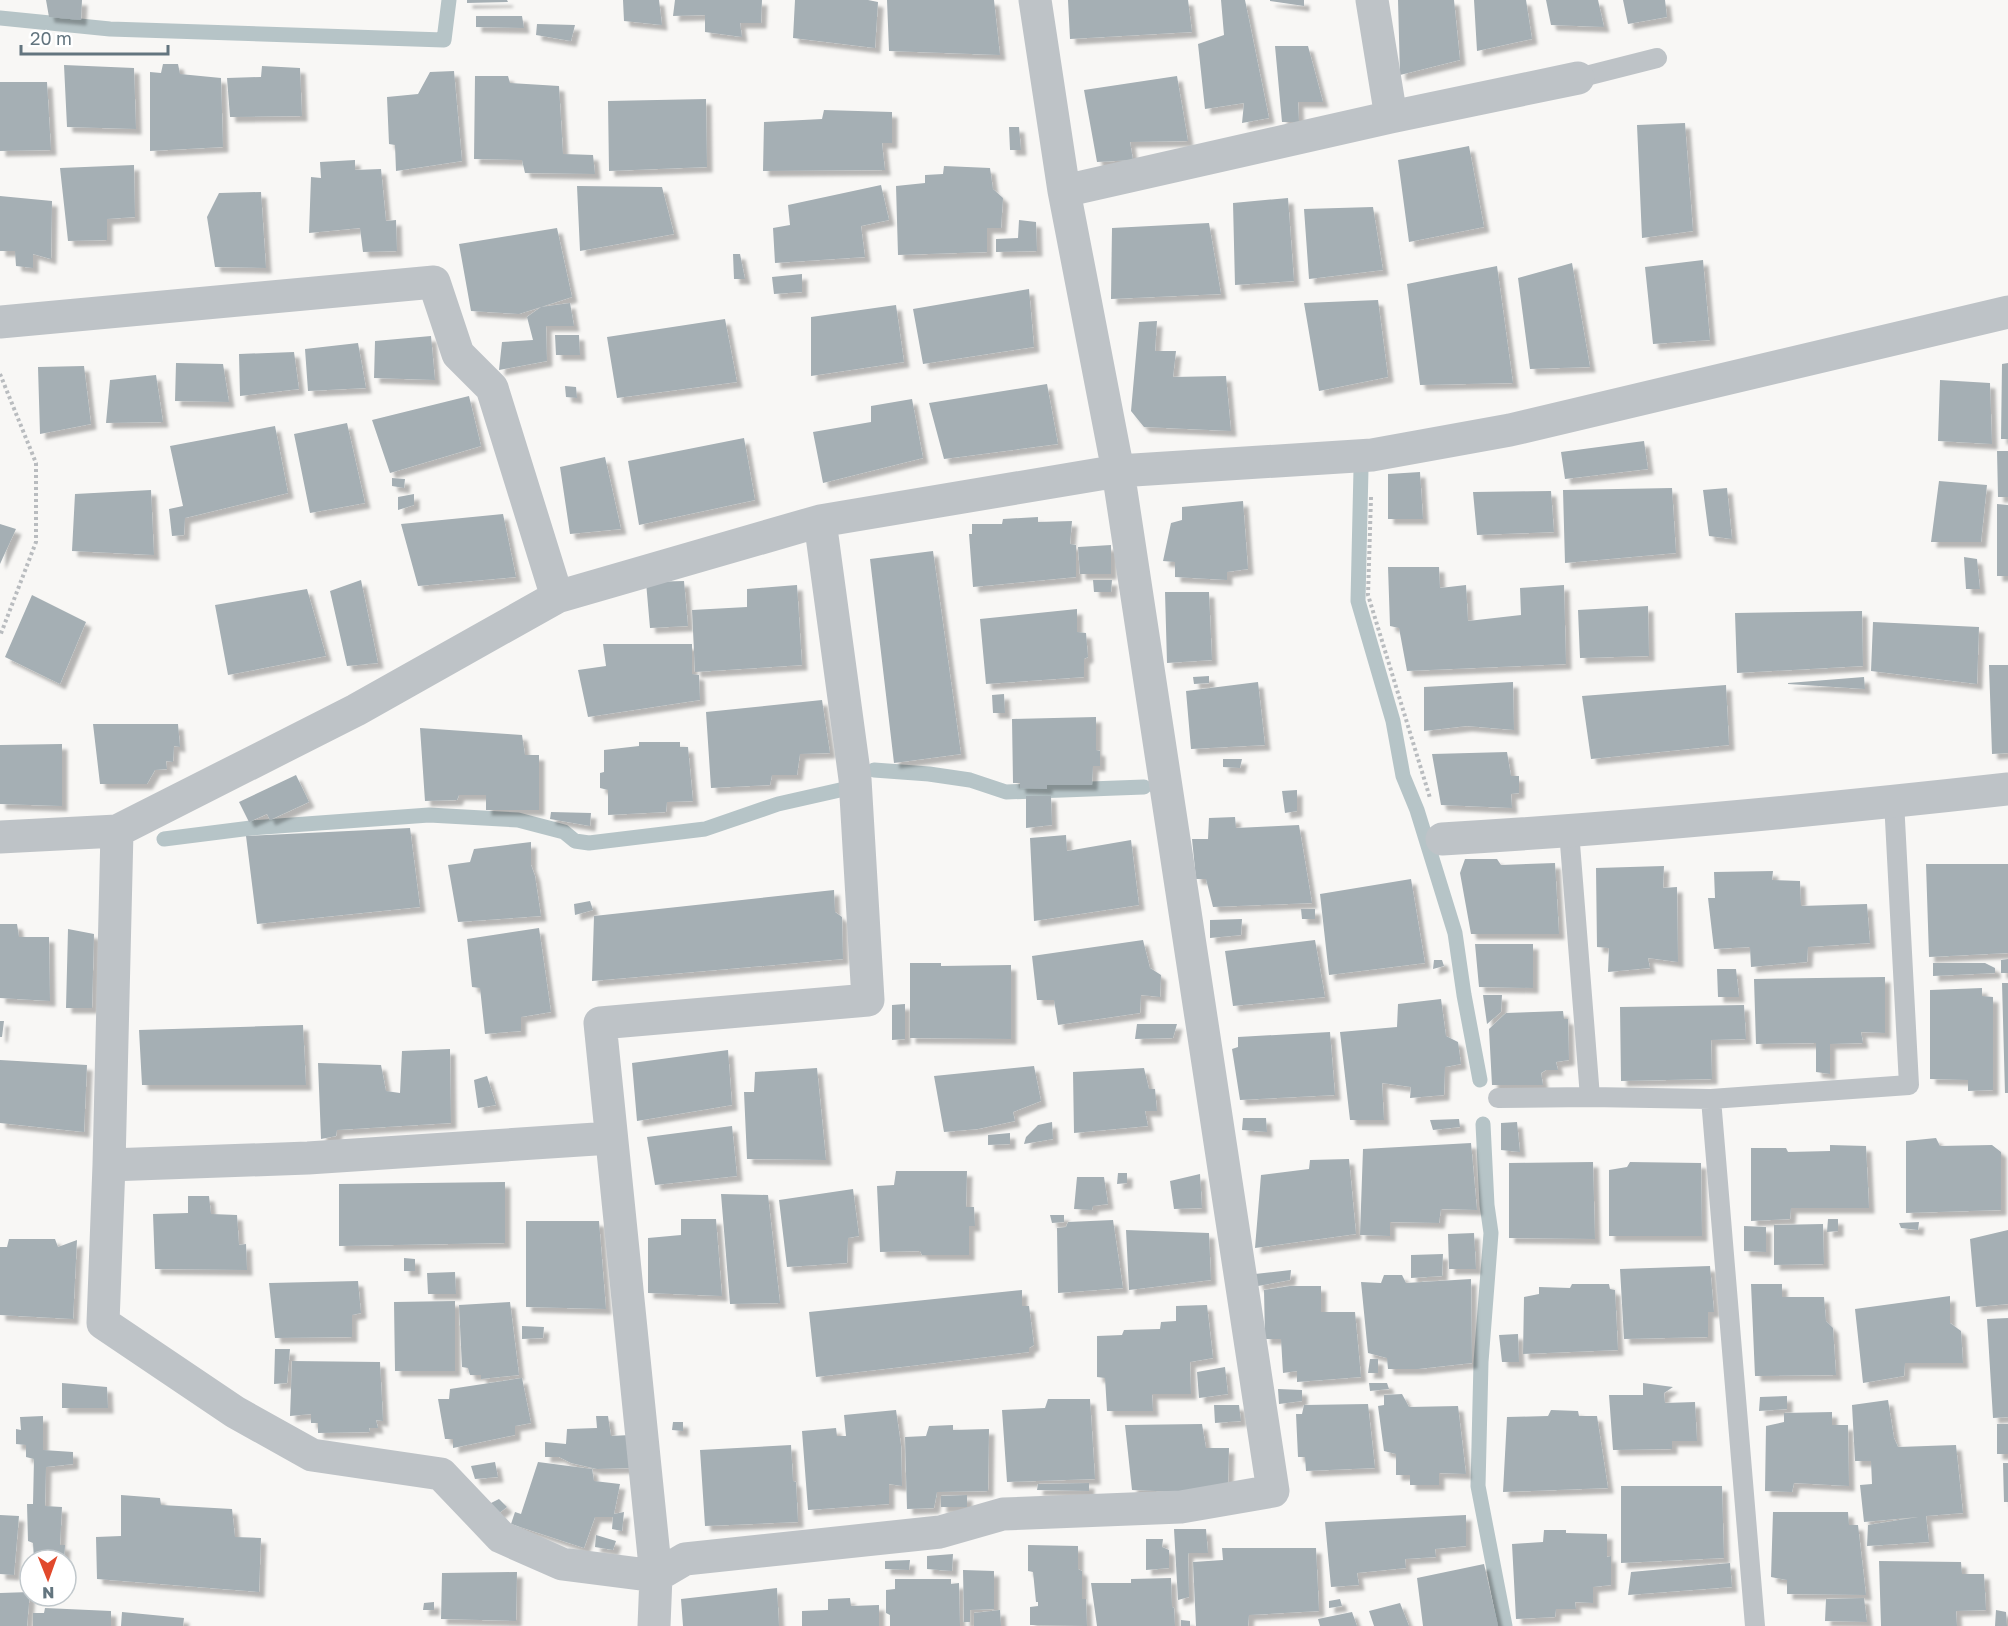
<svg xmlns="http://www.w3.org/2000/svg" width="2008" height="1626" viewBox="0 0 2008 1626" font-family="'Golos Text',sans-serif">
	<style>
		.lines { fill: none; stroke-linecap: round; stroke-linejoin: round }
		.stream { stroke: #b6c4c7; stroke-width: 15 }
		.building { fill: #a5afb4; filter: url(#shadow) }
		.path { stroke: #b9bcbf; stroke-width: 4; stroke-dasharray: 3 3; stroke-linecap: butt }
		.lane { stroke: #bec3c7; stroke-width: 20 }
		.street { stroke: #bec3c7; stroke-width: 33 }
	</style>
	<defs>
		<filter id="shadow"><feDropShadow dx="5.5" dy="5.5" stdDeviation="1.5" flood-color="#0004"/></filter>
	</defs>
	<rect width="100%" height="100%" fill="#f8f7f5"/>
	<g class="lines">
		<!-- stream -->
		<path class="stream" d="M0,18L110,29L444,40L449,0
			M1361,469L1358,601L1393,721L1403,776L1417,810L1455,933L1464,995L1480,1080
			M874,770L929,774L970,780L1006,792L1144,787
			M164,839L251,828L429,815L518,820L564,832L575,841L589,843L705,829L778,804L840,790
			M1483,1124L1487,1205L1491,1233L1481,1362L1478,1486L1505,1626"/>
	</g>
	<!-- building -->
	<path class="building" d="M46,0H82L81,20L49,17Z
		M467,0H507L508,2L467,3Z
		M623,0H659L662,25L624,21Z
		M675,0H762L761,23H740L742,37L705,32V15L673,16Z
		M795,0H868L878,2L875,48L793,38Z
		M887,0H994L1000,55L889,51Z
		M1068,0H1188L1192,32L1070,39Z
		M1221,0H1245L1269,118L1242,123L1244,103L1205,109L1198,44L1224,35Z
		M1270,0H1304V6L1270,1Z
		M1398,0H1454L1460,60L1400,75Z
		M1474,0H1526L1532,39L1477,51Z
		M1546,0H1598L1604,27L1551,25Z
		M1623,0H1665L1667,17L1628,24Z
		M476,16H522L524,28L476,27Z
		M537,24L575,25L571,41L536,35Z
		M1275,46H1308L1323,102H1298L1299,122H1282Z
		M163,64H178L180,74L221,78L223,147L150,151V72L161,73Z
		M64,65L134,68L136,129L67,127Z
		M262,66L300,68L302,116L230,117L227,78L261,77Z
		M454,71L462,161L396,171L395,145L389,144L387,97L418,94L430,72Z
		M475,76H508L510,83L559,86L563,154L593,155L595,174L525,173L522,160L474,159Z
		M1177,76L1188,141L1130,142L1133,160L1097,162L1084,90Z
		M0,82H47L51,150L0,151Z
		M706,99L707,167L609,171L608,101Z
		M824,110L892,112V143H882L885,170L763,171L764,122L822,119Z
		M1685,123L1693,231L1642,238L1637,125Z
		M1009,127H1019L1021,150H1010Z
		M1469,146L1484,227L1409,242L1398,160Z
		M355,160V170L381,169L386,221L396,220L397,251L363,252L360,228L309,233L311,177L321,178L320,162Z
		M134,165L135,217L107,219V240L68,241L60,168Z
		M944,166L990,168L993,189L1003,198L1001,228H987V252L898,255L896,186L925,183V175L943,174Z
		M881,185L889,220L861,226L865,257L775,263L773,228L790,225L788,205Z
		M577,186L662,187L674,234L580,251Z
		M261,192L266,268L215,267L207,217L219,193Z
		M0,196L52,201L51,259L33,254V268L16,266L15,251H0Z
		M1288,198L1294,281L1235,285L1233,203Z
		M1373,207L1383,270L1309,279L1304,209Z
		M1019,220L1036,222L1037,251L996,252V239L1018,238Z
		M1209,223L1221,294L1111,299L1112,228Z
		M557,228L572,297L541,307L570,303L574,326H546L547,361L499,370L502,342L533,340L527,317L541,307L519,314L471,311L459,244Z
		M733,254H740L745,279H734Z
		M1703,260L1710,340L1653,344L1645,267Z
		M1572,263L1590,367L1530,369L1518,278Z
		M1497,266L1513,383L1420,385L1407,284Z
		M802,274V292L774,294L772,277Z
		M1029,289L1034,347L923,364L913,309Z
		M1378,300L1388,377L1319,391L1304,303Z
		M896,305L904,362L811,376V317Z
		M725,319L737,382L617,398L607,337Z
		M1157,321L1155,351H1176L1173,377L1226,376L1231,431L1144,427L1131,411L1139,322Z
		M555,335H579L580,355H556Z
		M431,336L435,380L374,378L375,341Z
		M358,343L366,388L308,391L305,349Z
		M294,352L299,389L240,396L239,354Z
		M176,363L223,364L229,402L175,401Z
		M2008,363V439H2001L2002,364Z
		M84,366L91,424L40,434L38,367Z
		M156,375L163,422L106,423L110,380Z
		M1940,380L1990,383L1992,444L1938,441Z
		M1047,384L1058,444L944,459L929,403Z
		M565,386L576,387L577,398L566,397Z
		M469,396L481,446L390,473L372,420Z
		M912,399L923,458L823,483L813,432L871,422V406Z
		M347,423L365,503L310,513L294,434Z
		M275,426L288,493L185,518L184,535L172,536L169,509L183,506L170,446Z
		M744,438L755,500L639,525L628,461Z
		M1644,441L1648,469L1565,479L1561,452Z
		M1997,451H2008V497H1998Z
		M605,457L621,529L570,534L560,467Z
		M1420,472L1423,519H1388V474Z
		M392,478L405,479L404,488L392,486Z
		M1939,481L1987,485L1981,542H1931Z
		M1672,488L1676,553L1565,563L1563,490Z
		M1727,488L1732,539L1709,536L1703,490Z
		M151,490L154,555L72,551L75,494Z
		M1551,491L1554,532L1477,535L1473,492Z
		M414,494V505L398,510V497Z
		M1243,501L1248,569L1227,572V580L1175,577V562L1163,561L1171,523L1182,520V507Z
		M1997,504L2008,505V576H1997Z
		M503,514L516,577L418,586L401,524Z
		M1038,517V522L1072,521L1070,544L1076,545V577L973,587L969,534H972V524H1002L1003,519Z
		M0,524L16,529L0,564Z
		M1111,545V574H1080L1078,547Z
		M933,551L961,754L894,763L870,559Z
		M1964,557L1977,559L1980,589H1966Z
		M1388,567H1439L1440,588L1466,585L1468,621L1521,615L1520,588L1564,585L1566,664L1407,671L1399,628L1390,626Z
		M361,580L378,663L347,666L330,591Z
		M1093,580H1112L1111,592H1094Z
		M684,581L688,626L650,628L646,582Z
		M797,585L802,665L695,672L692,610L747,607V589Z
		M307,589L326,656L228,675L215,605Z
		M1165,592H1209L1212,660L1167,663Z
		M32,595L86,622L60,684L5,657Z
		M1648,606L1649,656L1580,658L1578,610Z
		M1077,609V632L1086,633L1088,657L1084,659V677L986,684L980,619Z
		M1862,611L1863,666L1737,673L1735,613Z
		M1873,622L1979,627L1977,684L1871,671Z
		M603,644H692V674L699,675L700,700L588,717L578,670L606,666Z
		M1989,665H2008V753L1992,754Z
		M1209,676V683L1194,684L1193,677Z
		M1864,677L1865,689L1788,684V683Z
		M1258,682L1265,745L1191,749L1186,691Z
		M1513,682L1514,730L1467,726L1424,731V687Z
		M1726,685L1729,745L1591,759L1582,696Z
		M1004,694L1005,713H993L992,695Z
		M822,700L830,753L800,754L797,775H772L770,785L711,788L706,712Z
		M1096,717V750L1100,751V766H1093L1092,785H1047V789L1020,788V783H1013L1012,719Z
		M93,724H178L180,747L174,746L173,762L166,761L167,769L155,770L147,784H100Z
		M420,728L522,735L525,755H539V810H486V795H459L457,800L425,801Z
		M639,742H680V747H688L693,801L667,802L666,812L608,815V790L600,788V773L604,772V750L639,746Z
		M62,744V806L0,804V745Z
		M1507,752L1511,776H1519V793L1511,794L1512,808L1441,805L1432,754Z
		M1223,759H1242L1240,768L1223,767Z
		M296,775L309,802L270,820L267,814L249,822L239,802Z
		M1297,790V811L1285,813L1282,791Z
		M1026,796H1051L1052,825L1026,828Z
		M551,812L591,813L590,826L550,819Z
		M1235,817L1236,828L1299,825L1312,903L1213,907L1206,879H1196L1192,839H1208L1209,818Z
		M410,828L420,907L257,924L246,836Z
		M1066,835L1067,851L1131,840L1139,905L1034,921L1030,838Z
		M531,842V865L535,876L541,916L458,922L448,865L470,862L474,849Z
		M1465,859H1497L1501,865L1555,863L1559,934H1471L1460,873Z
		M1926,864H2008V953L1929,957Z
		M1664,866L1663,888L1677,887L1678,962L1648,958L1650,968L1608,972L1609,948L1597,947L1596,868Z
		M1773,871L1772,880L1800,881L1801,906L1867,904L1870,943L1808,947L1807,962L1751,967L1750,947L1714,949L1708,898H1715L1714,872Z
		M1411,879L1425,963L1329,975L1320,894Z
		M834,890L835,912L842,917L843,959L592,981L594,916Z
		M590,901L593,910L575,915L574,904Z
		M1301,909H1315V919H1302Z
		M1242,919L1241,935L1210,938V920Z
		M0,924H17L19,937H49L50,1001L0,998Z
		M539,928L551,1012L521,1017V1031L485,1034L480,988L472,987L467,939Z
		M68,929L94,934L92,1008H66Z
		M1143,940L1150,968L1161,975L1160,997L1141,995L1140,1013L1058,1025L1054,1000H1037L1032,956Z
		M1315,940L1325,997L1233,1006L1225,951Z
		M1475,944H1533V988L1479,987Z
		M2008,959V973H2001V960Z
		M1434,960H1442L1444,966L1433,969Z
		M910,963H941V966L1011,965V1039L910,1038Z
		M1933,963H1985L1995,968V973L1933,976Z
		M1717,969H1736L1739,997H1718Z
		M1885,977V1033L1861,1032L1863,1043L1830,1044V1074L1816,1072V1043L1756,1044L1754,979Z
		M2002,983H2008V1093H2005Z
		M1982,988V996L1993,997V1090L1968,1091V1080L1930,1079V990Z
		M1483,995H1502L1501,1012L1487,1024Z
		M1441,999L1446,1036L1458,1042L1461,1064L1445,1067L1444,1095L1410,1098L1411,1087L1382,1083L1384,1120H1350L1340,1032L1397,1027L1398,1004Z
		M905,1004V1039L892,1040V1005Z
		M1744,1005L1746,1039L1711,1040L1712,1079L1621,1081L1620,1007Z
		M1563,1011L1564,1019H1568L1569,1060L1556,1062L1558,1070H1546L1541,1073L1543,1085H1492L1489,1029L1506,1013Z
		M0,1021H4L2,1037H0Z
		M1137,1024H1177L1173,1038L1135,1039Z
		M303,1025L306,1085H142L139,1030Z
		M1330,1032L1335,1095L1240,1100L1232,1049L1238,1047V1037Z
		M450,1049L451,1123L337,1130L336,1136L321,1139L318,1063L381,1065L386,1091L400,1093L402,1051Z
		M728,1050L732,1105L637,1121L632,1063Z
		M0,1060L87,1065L84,1132L0,1123Z
		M1034,1066L1041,1101L1013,1112L1015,1121L978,1129L944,1132L934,1076Z
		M817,1068L826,1160L747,1159L744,1092H754L755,1072Z
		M1144,1068L1149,1089H1155L1157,1111H1145L1148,1126L1074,1133L1073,1072Z
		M487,1076L496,1105L478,1108L474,1080Z
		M1243,1118H1266L1267,1132L1242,1130Z
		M1459,1119L1460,1127L1433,1130L1430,1120Z
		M1052,1122L1053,1139L1024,1144L1026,1137L1038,1125Z
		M1517,1122L1520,1152L1501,1150V1123Z
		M732,1126L737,1176L655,1185L647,1137Z
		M1010,1133V1144L988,1145V1135Z
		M1936,1138L1940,1146L1992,1145L2001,1152V1210L1906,1213V1141Z
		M1471,1143L1477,1210L1441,1209L1439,1223L1390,1222V1236L1360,1235L1363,1149Z
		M1830,1145L1866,1146L1869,1208H1791L1790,1219L1751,1221V1148H1786L1788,1152L1830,1151Z
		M1349,1159L1356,1234L1255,1248L1261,1175L1309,1169L1310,1160Z
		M1593,1162L1595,1239L1509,1238V1163Z
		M1630,1162L1701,1163L1702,1236H1609V1170L1627,1167Z
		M896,1171H967L966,1207H974L975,1226H969V1255H922L920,1251L880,1252L877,1186L894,1185Z
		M1118,1173H1127V1183L1117,1184Z
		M1200,1174L1202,1208L1174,1209L1170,1181Z
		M1077,1177H1104L1108,1204L1093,1206L1092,1210L1074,1209Z
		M505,1182V1243L339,1246V1184Z
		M853,1189L859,1236L848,1238L847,1263L787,1267L779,1200Z
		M721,1194L768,1195L780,1303L730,1304Z
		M188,1196H209L211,1214L237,1215L239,1245L246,1244L247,1270L155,1269L153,1214L188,1213Z
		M1050,1215H1064V1222L1052,1223Z
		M681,1219H716L722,1296L648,1293V1238L681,1235Z
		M1828,1219H1838V1231L1827,1232Z
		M1113,1220L1123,1288L1058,1293L1057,1228L1066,1227L1068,1222Z
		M526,1221H599L606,1309L526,1307Z
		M1919,1222L1918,1230L1901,1228L1899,1223Z
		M1823,1224L1824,1264L1774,1265V1225Z
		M1744,1226L1766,1227V1252L1744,1251Z
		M1126,1230L1209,1233L1211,1280L1129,1290Z
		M2008,1230V1304L1976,1307L1970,1239Z
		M1474,1233L1476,1269H1449L1448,1234Z
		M9,1239H55L58,1247L77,1240L73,1319L0,1315V1247H7Z
		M1443,1254L1442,1276L1411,1278V1255Z
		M404,1258L415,1259V1271H404Z
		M1710,1266L1714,1312H1708V1337L1624,1339L1620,1269Z
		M1291,1270L1290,1280L1258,1286L1255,1274Z
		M455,1272L456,1294H428L427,1273Z
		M1384,1275H1402L1406,1283L1471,1279L1472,1363L1418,1369H1388L1387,1358L1368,1353L1361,1282L1381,1283Z
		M358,1281L361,1313L352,1315V1337L275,1338L269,1283Z
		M1572,1284H1609L1610,1289L1615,1290L1618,1350L1523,1354L1524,1297L1539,1294V1287L1570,1288Z
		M1751,1284H1782V1297H1824L1826,1321L1833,1328L1836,1375L1755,1376Z
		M1290,1286H1321V1312H1355L1361,1377L1297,1382V1371L1283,1373L1281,1339H1265L1264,1290Z
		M1022,1290V1306H1029L1034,1345L1029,1348V1352L816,1377L809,1312Z
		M1950,1296V1323L1961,1331L1963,1363H1905L1904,1376L1863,1383L1855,1309Z
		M455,1301V1371H395L394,1302Z
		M510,1302L519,1375L481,1379V1375H470L468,1368L462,1367L459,1305Z
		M1207,1305L1213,1358L1190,1362L1191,1394H1152L1153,1411H1107L1105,1378L1097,1377V1336L1122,1335L1124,1330L1160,1329L1161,1322L1176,1321V1306Z
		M2008,1318V1417L1993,1418L1987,1319Z
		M522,1326L544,1327L543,1338L522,1339Z
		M1518,1334L1519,1362H1502L1499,1335Z
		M275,1349H290L287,1383L274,1384Z
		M1370,1359H1378V1373H1368Z
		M292,1361L380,1362L383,1421L376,1420L378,1428H369L370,1432L318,1433V1423H311V1414L290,1416Z
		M1225,1367L1228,1394L1199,1398L1197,1372Z
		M522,1378L531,1423L515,1426V1435L453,1448V1439H445L438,1399H449L450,1389Z
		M62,1383L107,1387L108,1408H62Z
		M1369,1383H1387L1389,1389L1370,1391Z
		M1643,1383L1673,1387L1664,1393L1665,1403L1695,1402L1697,1441H1672V1449L1613,1450L1609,1395H1643Z
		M1278,1389L1302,1390V1401L1279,1404Z
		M1402,1394L1409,1407L1458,1406L1466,1474L1439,1473V1485H1410V1475H1396V1454L1384,1451L1378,1406L1384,1405V1395Z
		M1787,1396V1409L1759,1411L1760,1397Z
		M1048,1399H1090L1095,1479L1007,1482L1002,1410L1045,1408Z
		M1888,1400L1894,1438L1898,1447L1956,1445L1963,1513L1926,1516L1929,1542L1867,1546L1868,1525L1918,1517L1864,1522L1860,1485L1872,1484L1871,1461H1855L1852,1405Z
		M1368,1404L1375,1468L1306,1471L1305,1457H1298L1296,1414H1302L1304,1405Z
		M1214,1405H1239L1241,1421L1215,1423Z
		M896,1410L901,1445L902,1486L889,1484V1504L808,1510L802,1431L836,1428L837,1436H846L844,1415Z
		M1551,1410L1578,1411L1579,1416H1597L1608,1488L1503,1492L1507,1417L1548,1416Z
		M1832,1412V1425H1848L1849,1486L1794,1483L1792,1492L1765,1491L1766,1426L1784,1422V1413Z
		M43,1416V1450L73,1452V1464L46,1467L45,1506L62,1507L60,1545H65L64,1560H34L33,1543L28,1541L27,1504H33L34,1459L26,1457V1445L16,1444V1429L21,1430L20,1417Z
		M596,1416H608L611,1436L630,1435L631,1468L597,1469L571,1463L559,1457H545V1442L566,1444L567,1429L597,1428Z
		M673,1422H683V1431L672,1430Z
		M1202,1424L1206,1448H1229L1228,1483L1180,1492L1132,1490L1125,1425Z
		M1997,1424H2008V1454H1997Z
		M953,1425V1430L989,1429L988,1491L937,1492L934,1508L907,1509L905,1437L926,1436L929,1426Z
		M791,1445L793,1481L796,1482L798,1522L705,1526L700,1450Z
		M495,1462L498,1477L475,1479L471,1466Z
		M538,1462L592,1469L594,1481L620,1484L614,1514L624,1512L622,1531L612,1529L613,1517H595L584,1548L511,1524L515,1512L521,1514Z
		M2003,1463H2008V1502H2004Z
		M1089,1483V1491L1037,1490L1038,1484Z
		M1621,1486H1722L1724,1558L1621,1563Z
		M121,1495L160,1498L161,1505L232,1509L235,1537L261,1538L259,1592L97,1579L96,1537L121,1536Z
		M967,1495V1507H941V1496Z
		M499,1499L507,1507L498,1514L487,1505Z
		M1773,1512H1848L1849,1525H1858L1866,1595L1787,1594V1580L1771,1577Z
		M0,1515L19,1516L14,1575L0,1574Z
		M1466,1515V1546L1435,1549L1436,1557L1405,1559L1406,1568L1357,1573L1359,1585L1331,1587L1325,1522Z
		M1174,1529H1206L1208,1553H1188L1189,1597L1178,1600Z
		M1544,1530H1566V1533L1607,1534V1557L1611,1556V1585L1593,1587V1603L1575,1602L1576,1609H1556L1555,1617L1516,1619L1512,1544L1543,1542Z
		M596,1535L616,1541L613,1550L595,1547Z
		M1146,1539H1163L1162,1547L1169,1550V1568L1146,1570Z
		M1028,1545L1078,1546V1569L1082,1571V1599H1086L1087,1626L1030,1625V1607L1038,1606V1602H1036L1033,1572L1028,1571Z
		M1222,1548H1316L1319,1611L1249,1615L1248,1626H1196L1193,1562L1223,1560Z
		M953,1554L952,1571L927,1569V1556Z
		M910,1560L909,1570L885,1569V1561Z
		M1879,1561L1961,1562L1962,1574H1984L1986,1610L1956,1611L1957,1626H1881Z
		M1730,1563L1732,1587L1628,1595L1631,1572Z
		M1484,1564L1498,1626H1423L1417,1578Z
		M963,1570L994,1571V1609L970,1610V1622H964Z
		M517,1572L516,1621L441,1619L442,1573Z
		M1171,1578L1172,1607L1174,1608L1175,1626H1097L1091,1583H1131V1579Z
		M895,1579H951V1584L959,1583L960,1626H890V1615L886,1613V1590L895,1589Z
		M777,1588L779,1626H683L681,1599Z
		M30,1592L27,1626H0V1593Z
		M850,1598L851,1606L879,1605V1626H802V1611L828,1610V1599Z
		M1864,1598L1867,1622L1825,1621L1826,1599Z
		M1340,1599L1342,1606L1329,1608V1601Z
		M434,1602V1610H423L424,1603Z
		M1400,1603L1409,1626H1374L1369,1611Z
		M45,1608L111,1611V1626H33V1613H44Z
		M1000,1610L1001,1626H974V1613Z
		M1996,1610L2006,1612L2007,1626H1995Z
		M122,1612L184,1618L183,1626H121Z
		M1352,1612L1357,1626H1320L1318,1619Z
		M1181,1620L1190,1621V1626H1181Z"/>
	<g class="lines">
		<!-- path -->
		<path class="path" d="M0,374L36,463V542L0,636
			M1371,497L1368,595L1430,798"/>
		<!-- lane -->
		<path class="lane" d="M1578,78L1657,58
			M1569,831L1590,1097
			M1498,1098L1590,1097L1711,1099L1909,1085L1894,801
			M1711,1099L1755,1626"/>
		<!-- street -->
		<path class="street" d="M1035,0L1064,191L1391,117L1578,78
			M1372,0L1391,117
			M0,322L434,282L458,354L492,388L557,597
			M117,831L109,1165L308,1158L611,1138
			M0,837L117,831L356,710L557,597L820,521L1118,471L1372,455L1510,430L2008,312
			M1442,839C1631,828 1820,810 2008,789
			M109,1165L103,1323L235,1412L312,1455L441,1474L501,1537L562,1564L656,1576L685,1559L940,1532L1003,1514L1181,1507L1273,1491L1118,471L1064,191
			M654,1626L656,1576L600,1023L868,1000L855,779L820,521"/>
	</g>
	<!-- north arrow -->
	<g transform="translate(48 1578) rotate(179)"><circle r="28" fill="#ffffff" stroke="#c1c8cc" stroke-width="1.5"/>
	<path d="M0-4.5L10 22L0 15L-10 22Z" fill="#e1492c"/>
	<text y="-9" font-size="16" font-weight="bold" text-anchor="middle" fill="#63757f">N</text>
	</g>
	<!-- scale -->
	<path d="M21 45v9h147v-9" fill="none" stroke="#63757f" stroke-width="3"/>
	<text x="30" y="45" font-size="18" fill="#63757f" stroke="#ffffff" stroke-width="4.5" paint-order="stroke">20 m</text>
</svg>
